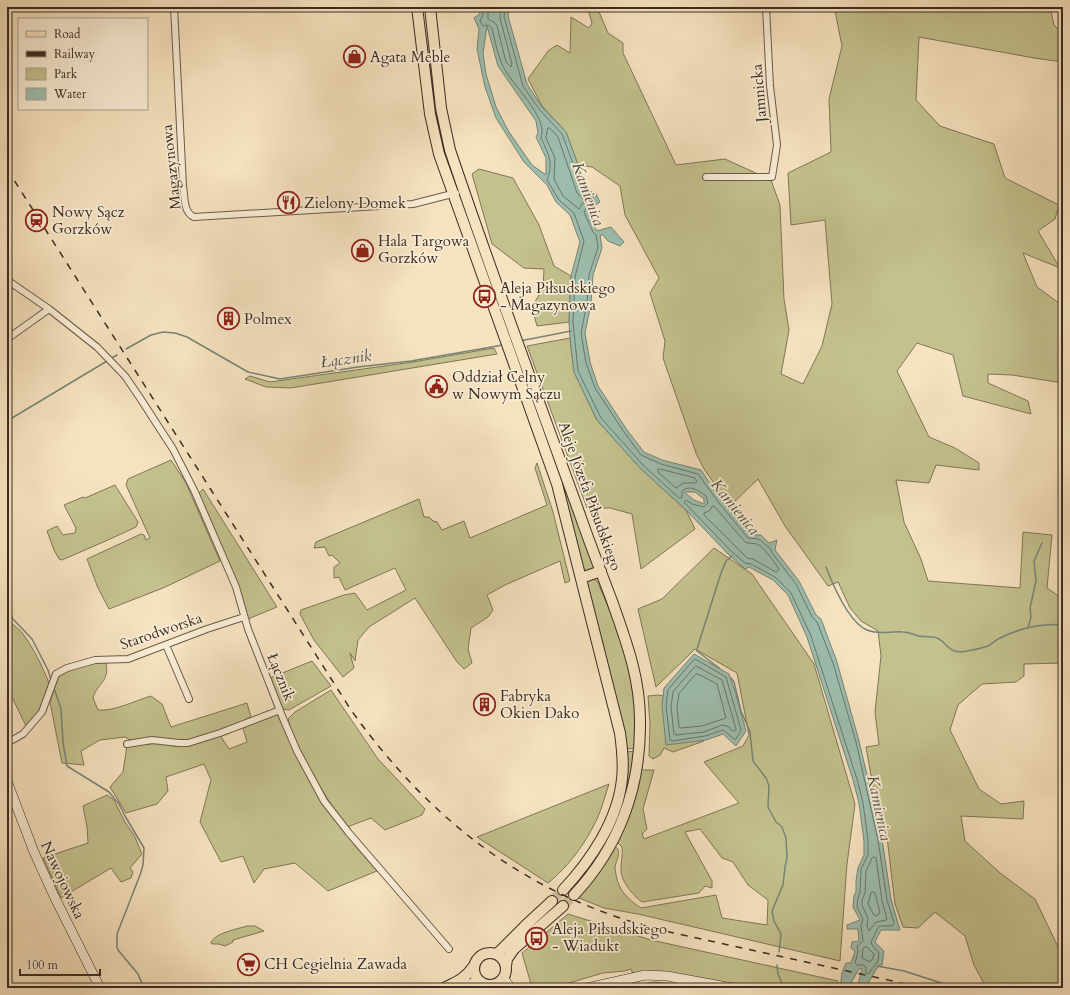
<svg xmlns="http://www.w3.org/2000/svg" width="1070" height="995" viewBox="0 0 1070 995" font-family="Cardo,serif">
	<style>
		.green { fill: #c3c18d; stroke: #7f7658 }
		.water { fill: #9dbeaf; stroke: #768477; fill-rule: evenodd }
		.lines { fill: none; stroke-linecap: round; stroke-linejoin: round }
		.shore { stroke: #6c7569; stroke-width: 1 }
		.stream { stroke: #768477; stroke-width: 1.5 }
		.primary-tunnel { stroke: #d1bea0; stroke-width: 10; stroke-dasharray: 10 5; stroke-linecap: butt }
		.street-casing { stroke: #6a5a4a; stroke-width: 8 }
		.secondary-casing { stroke: #3b2c23; stroke-width: 10 }
		.primary-casing { stroke: #3b2c23; stroke-width: 12 }
		.street { stroke: #f9ecd5; stroke-width: 6 }
		.secondary { stroke: #f9ecd5; stroke-width: 9 }
		.primary { stroke: #f6e2bf; stroke-width: 10 }
		.rail { stroke: #3b2c23; stroke-width: 1.5; stroke-dasharray: 7 7; stroke-linecap: butt }
		.labels { text-anchor: middle; dominant-baseline: central; stroke-width: 3.5; stroke-linejoin: round; paint-order: stroke }
		.poi-label { font-size: 15px; fill: #3b2c23; stroke: #f9ecd5; text-anchor: start }
		.street-label { font-size: 15px; fill: #3b2c23; stroke: #f9ecd5 }
		.water-label { font-size: 16px; font-style: italic; fill: #545046; stroke: #f9ecd5 }
	</style>
	<rect width="100%" height="100%" fill="#f6e2bf"/>
	<filter id="stains"><feTurbulence type="fractalNoise" baseFrequency=".005" numOctaves="4"/><feColorMatrix values="0 0 0 0 .2 0 0 0 0 .09 0 0 0 0 .02 0 0 0 .5 -.17"/></filter>
	<radialGradient id="worn" r=".72"><stop offset=".6" stop-color="#630" stop-opacity="0"/><stop offset="1" stop-color="#630" stop-opacity=".3"/></radialGradient>
	<!-- green -->
	<path class="green" d="M587,7H597L608,33L623,43V53L676,165L725,159L771,180L780,205L784,299L789,330L781,374L803,384L822,346L832,304L825,220L791,225L788,173L831,152L829,99L842,46L835,11L841,7H1050L1054,25L1063,34V62L1034,58L919,37L916,100L940,126L994,144L1005,178L1059,205L1055,219L1038,231L1060,268L1023,253L1037,287L1063,306V383L1012,375L988,374V383L1028,401L1031,414L963,396L953,355L917,343L897,371L929,437L955,448L979,463V470L936,465L929,483L896,480L904,522L921,559L928,581L1020,588L1023,532L1052,535L1047,588L1063,599V663L1024,664V676L1016,682L982,684L958,705L950,730L979,789L1001,804L1024,801L1023,819L961,816L965,841L1000,873L1035,899L1059,949L1063,950V988H981L983,982L974,965L965,936L935,912L918,928L903,927L895,904L887,837L873,786L866,747L879,745L875,712L881,656L878,631L861,621L850,608L838,582L828,586L785,526L758,479L730,506L704,469L696,453L663,358L665,341L650,293L659,278L625,215L620,186L592,167L578,165L566,132L542,106L528,79L548,51L557,45L570,53L571,17L589,28L592,23Z
		M479,169L513,178L539,225L554,266L571,276L569,322L537,326L532,307L543,288L544,269L524,268L492,244L472,174Z
		M570,338L574,372L597,420L640,468L686,510L695,529L641,569L632,514L610,508H587L527,346Z
		M494,348L497,354L291,388L266,387L245,379L250,376L270,382L413,362Z
		M534,409L538,410L594,568L593,569L587,572L584,570Z
		M171,460L186,483L220,561L163,588L109,609L98,588L87,559L141,534L144,535L146,540L150,538L126,485L128,479Z
		M537,463L553,512L570,581L565,583L560,561L505,585L487,595L493,610L488,617L471,628L468,649L472,663L464,669L457,662L415,598L369,627L358,640L355,661L350,653L354,668L343,677L314,640L300,614L301,610L344,595L355,593L367,610L406,590L395,568L345,590L339,577L334,578V567L340,563L332,555L329,556L325,547L314,548L316,542L419,499L424,517H429L433,521L437,522L442,530L464,521L470,538L547,505L535,468Z
		M115,485L138,522L136,527L108,540L62,560L59,559L54,550L47,531L57,526L63,535L75,533L76,528L64,505L83,497L85,498Z
		M203,489L277,607L248,619C237,574 215,536 198,494Z
		M714,548L752,574L814,664L855,804L847,864L840,961L638,914L604,908L579,898L581,894L605,864L615,846C623,852 615,861 615,869C616,874 617,881 619,885C623,895 632,902 641,908L716,895L722,918L767,925L768,900L748,885L733,862L722,858L700,829L685,832L712,881V888L705,886L699,893L642,902C633,895 620,881 621,868C621,861 623,854 622,847L617,842L641,767L643,770H654L643,809L647,829L642,834L644,839L739,803L704,762L743,746L749,735L737,673L695,649L656,687L638,609L662,599Z
		M592,579L596,580L598,583L622,640L635,689L636,748L626,749L587,583L588,580Z
		M7,615C9,624 18,627 23,634C34,649 42,666 49,683L39,711L26,726L7,687Z
		M312,661L331,686L289,710L282,709L270,678Z
		M99,662L106,663C110,682 97,683 93,698L98,710C113,712 137,700 151,696L162,704L171,727L247,703L251,717L228,728L185,741L157,738L130,740L125,737L100,740L81,751L84,765L62,763L50,702L59,675L68,669Z
		M331,690L378,759L425,809L422,815L385,830L371,818L347,827C328,802 313,775 299,748C295,738 290,729 288,719L295,712Z
		M658,695L669,697L682,720L704,741L673,752L664,748L660,755L653,759L649,756L650,725L648,696Z
		M277,714L302,765V767L322,803L356,847L377,871L328,891L295,863L264,869L254,883L243,856L221,862L200,822L211,780L204,764L166,777L168,791L157,804L126,813L110,787L123,772L127,746L160,743L173,746H185L220,735L229,749L247,742L243,728Z
		M636,751L629,792L601,857L575,888L571,889L604,840L625,752Z
		M609,784C605,796 602,808 597,819C585,844 569,866 548,883L477,837Z
		M107,795L114,800L125,822L135,837L142,854L130,868L133,872L131,878L121,882L111,868L61,898L43,858L88,843L87,827L83,806Z
		M568,914L651,940L838,981L837,988H756L732,983L731,986L633,974L631,969L625,971L603,973L552,988L531,984L522,953Z
		M247,926H255L264,931L233,940V942L225,946L219,944H213L211,943C214,933 238,929 247,926Z
		M654,982L677,984L678,988H637L636,985Z"/>
	<!-- water -->
	<path class="water" d="M477,7H509L508,16L527,84L542,107L566,132L578,165L585,189L596,194L600,202L591,208L588,213L597,231L611,227L624,242L620,246L608,241L603,235H600L602,248L593,275L591,303L585,333L590,362L598,386L627,430L644,452L662,460L701,470L722,501L751,535H761L769,543L777,540L775,550L799,581L816,615L821,619L837,662L859,741L882,839L891,899L900,930H881L875,942L884,951L882,965H879L865,988H840L842,973L846,963H851L855,951L851,948L852,942L859,941L858,929H847V925L860,920L853,907L854,896L856,892V881L858,868L864,855V841L859,803L853,780L807,637L788,595L773,580L749,567L745,569L727,553L686,510L640,468L597,420L574,372L570,338L569,322L571,276L580,242L570,215L556,202L547,185L524,162L496,118L485,87L477,49L479,29L474,18L480,14ZM487,26L498,66L536,121L538,133L536,137L546,158V175L532,165L509,132L496,107L486,74L483,53ZM684,492H695L704,499V504L694,500ZM862,968L858,985L852,984V981L859,969Z
		M694,654L729,674L734,688L746,731L736,746L723,734L706,740L666,745L662,706L664,688Z"/>
	<g class="lines">
		<!-- shore -->
		<path class="shore" d="M481,7L483,15L480,21L483,26L488,25L492,28C495,40 497,53 502,64C510,84 549,116 541,138C548,153 554,163 547,180L559,200L574,213L584,241L575,277L573,322L578,371L601,418L643,465L679,498H682V491C690,484 699,491 706,496L708,503L704,507L692,504L686,500L684,502L730,550L745,563L751,564L775,577L791,593L811,636L857,779L863,803L868,841V855L861,869L860,892L858,898L857,907L863,919L861,926L863,941L857,946L858,952L855,963L857,965H864L866,968V973L868,974L878,961L879,953L872,945L871,942L879,926H892L894,923L887,900L878,840L856,742L833,663L817,622L812,617L796,584L772,553L770,548C766,546 763,541 758,539C755,538 751,539 748,538L719,503L698,474L661,464L641,455L624,432L595,388L586,363L581,333L587,303L589,275L598,247L596,235L593,232L584,212L588,205L594,199L593,197L581,191L574,166L562,134L539,109L523,86L504,17L505,7
			M487,7L488,13V19L494,22L497,26L506,62L511,67L512,64L500,18V7
			M548,128H550L558,137L577,193L585,200L579,209L563,196L554,179L555,158L546,138Z
			M660,469L695,478L697,482L695,483H684L676,488L658,472V470Z
			M713,506L715,507L745,542C749,544 753,543 757,544C764,547 774,562 779,569L778,571L776,572L753,559L747,558L704,515V513L709,511Z
			M695,659L726,677L741,730L736,739H734L723,730L705,736L672,741L670,740L666,706L668,690Z
			M696,666L722,680L736,729L735,731H733L727,726L722,725L704,732L676,735L674,734L671,707L673,692Z
			M696,674H698L717,684L726,718L702,726L681,728L679,727L677,707L679,694Z
			M874,857L876,858L882,901L887,919L886,920L876,922L869,931L867,926L868,918L862,905V900L865,893L866,871L872,858Z
			M873,892L875,893L880,913L876,916L874,915L868,904L871,893Z
			M865,947H867L874,954L873,958L870,962L862,958L863,949Z"/>
		<!-- stream -->
		<path class="stream" d="M520,341L571,331
			M126,349L151,335L163,332L175,333L187,337L248,372L280,379L358,367L411,361L503,345
			M110,359L117,355
			M7,421L107,361
			M826,567C833,585 848,622 867,630C878,635 891,631 903,632C908,632 913,634 918,636C923,637 928,636 933,637C947,638 946,656 967,651C974,650 982,648 988,646C992,644 995,641 998,639C1018,629 1041,623 1063,625
			M7,595L12,618L32,639L48,670L51,680
			M1028,628L1031,617L1030,608L1036,581L1034,561L1042,543
			M719,668L697,651V649L721,573L726,561L732,556
			M731,678L734,682L741,711L750,732L753,761L766,778L769,786L768,807L776,822L782,827L786,838L787,858L785,867L783,885L772,911L774,921L781,934L779,952
			M54,688L61,709L63,743L67,766L109,792L119,804L125,816L144,848L143,865L140,875L117,934V947L118,950L138,974L144,988
			M777,965L778,974L784,988
			M877,966L904,971L957,988"/>
		<!-- primary-tunnel -->
		<path class="primary-tunnel" d="M552,901L563,890
			M563,906L574,895"/>
		<defs>
			<path id="street" d="M174,7L183,186C185,197 183,212 194,217L413,204L456,193
				M706,177H772L777,145L770,86L766,7
				M7,280L49,309L97,347L125,376L140,398L173,449L195,492L236,587L248,629L282,716L297,751L324,801L349,833L449,949
				M7,339L49,309
				M166,645L189,699
				M7,743L23,734L42,712L56,674L67,668L95,660L128,659L207,629L244,617
				M127,744L152,740L179,743H188L220,733L280,710
				M678,978L681,988"/>
			<path id="secondary" d="M7,781L34,852L54,896L100,988
				M503,978L511,988
				M495,984L499,988
				M587,988L645,975L667,976L732,988"/>
			<path id="primary" d="M417,7L430,114L439,154L557,484L620,733C622,748 624,763 622,779C618,820 591,860 563,890
				M430,7L441,108L450,150C491,272 536,393 580,515C590,544 601,572 612,601C626,641 640,677 640,721C641,787 619,847 574,895
				M581,578L601,571
				M474 969a16 16 0 1 1 32 0a16 16 0 1 1-32 0Z
				M496,954L500,951L526,925L552,901
				M506,966L507,959L514,949L563,906
				M444,988C456,982 466,978 473,967
				M462,988L471,984L481,982"/>
		</defs>
		<!-- street casing -->
		<use href="#street" class="street-casing"/>
		<!-- secondary casing -->
		<use href="#secondary" class="secondary-casing"/>
		<!-- primary casing -->
		<use href="#primary" class="primary-casing"/>
		<!-- street -->
		<use href="#street" class="street"/>
		<!-- secondary -->
		<use href="#secondary" class="secondary"/>
		<!-- primary -->
		<use href="#primary" class="primary"/>
		<!-- rail -->
		<path class="rail" d="M7,169L351,710C431,822 530,898 665,931L924,988"/>
	</g>
	<!-- icons -->
	<defs>
		<symbol id="shop-ring" viewBox="-11 -11 22 22"><circle r="9.5" fill="#f9ecd5" stroke="#8f2418" stroke-width="1.5"/><path d="M-5-2.5h2.3a2.7 3.5 0 0 1 5.4 0H5L5.5 6h-11ZM-1.5-2.5h3a1.5 2.3 0 0 0-3 0Z" fill="#8f2418"/></symbol>
		<symbol id="restaurant-ring" viewBox="-11 -11 22 22"><circle r="9.5" fill="#f9ecd5" stroke="#8f2418" stroke-width="1.5"/><path d="M-5-6h1v4h1v-4h1v4h1v-4h1v5L-1.5 .5V6h-2V.5L-5-1ZM5-6V6H3V1.5H1.5Q1.5-4 5-6Z" fill="#8f2418"/></symbol>
		<symbol id="station-ring" viewBox="-11 -11 22 22"><circle r="9.5" fill="#f9ecd5" stroke="#8f2418" stroke-width="1.5"/><path d="M-3-6H3Q5-6 5-4V2Q5 4 3 4L4.5 6H3L1.5 4h-3L-3 6H-4.5L-3 4Q-5 4-5 2V-4Q-5-6-3-6ZM-3.5-4v3h7v-3ZM-3.5 1v1.5H-2V1ZM2 1v1.5H3.5V1Z" fill="#8f2418"/></symbol>
		<symbol id="bus-ring" viewBox="-11 -11 22 22"><circle r="9.5" fill="#f9ecd5" stroke="#8f2418" stroke-width="1.5"/><path d="M-5-6H5V4H4V6H2V4H-2V6H-4V4H-5ZM-3.5-4V0h7V-4ZM-3.5 1.2v1.5H-2V1.2ZM2 1.2v1.5H3.5V1.2Z" fill="#8f2418"/></symbol>
		<symbol id="building-ring" viewBox="-11 -11 22 22"><circle r="9.5" fill="#f9ecd5" stroke="#8f2418" stroke-width="1.5"/><path d="M-4-6H4V6H1V3H-1V6H-4ZM-2.5-4.3h1.7v1.8h-1.7ZM.8-4.3h1.7v1.8H.8ZM-2.5-1h1.7V.8h-1.7ZM.8-1h1.7V.8H.8Z" fill="#8f2418"/></symbol>
		<symbol id="civic-ring" viewBox="-11 -11 22 22"><circle r="9.5" fill="#f9ecd5" stroke="#8f2418" stroke-width="1.5"/><path d="M-.6-6.5H3V-4.5H.6V-3L4-1V1h2V6H-6V1h2V-1L-.6-3ZM-1.2 2.5V6h2.4V2.5Z" fill="#8f2418"/></symbol>
		<symbol id="supermarket-ring" viewBox="-11 -11 22 22"><circle r="9.5" fill="#f9ecd5" stroke="#8f2418" stroke-width="1.5"/><path d="M-6-5.5h2.5l.6 2H6L4.5 2H-2.5L-4.4-4H-6ZM-1.5 3.2a1.3 1.3 0 1 0 .1 0ZM3 3.2a1.3 1.3 0 1 0 .1 0Z" fill="#8f2418"/></symbol>
	</defs>
	<g fill-rule="evenodd">
		<use href="#shop-ring" x="342" y="44" width="25" height="25"/>
		<use href="#restaurant-ring" x="276" y="190" width="25" height="25"/>
		<use href="#station-ring" x="24" y="208" width="25" height="25"/>
		<use href="#shop-ring" x="350" y="238" width="25" height="25"/>
		<use href="#bus-ring" x="472" y="284" width="25" height="25"/>
		<use href="#building-ring" x="216" y="306" width="25" height="25"/>
		<use href="#civic-ring" x="424" y="374" width="25" height="25"/>
		<use href="#building-ring" x="472" y="692" width="25" height="25"/>
		<use href="#bus-ring" x="524" y="926" width="25" height="25"/>
		<use href="#supermarket-ring" x="236" y="952" width="25" height="25"/>
	</g>
	<g class="labels">
		<!-- poi labels -->
		<g class="poi-label">
			<text x="370" y="57">Agata Meble</text>
			<text x="304" y="203">Zielony Domek</text>
			<text x="52" y="212">Nowy Sącz<tspan x="52" dy="17">Gorzków</tspan></text>
			<text x="378" y="241">Hala Targowa<tspan x="378" dy="17">Gorzków</tspan></text>
			<text x="500" y="288">Aleja Piłsudskiego<tspan x="500" dy="17">- Magazynowa</tspan></text>
			<text x="244" y="319">Polmex</text>
			<text x="452" y="377">Oddział Celny<tspan x="452" dy="17">w Nowym Sączu</tspan></text>
			<text x="500" y="696">Fabryka<tspan x="500" dy="17">Okien Dako</tspan></text>
			<text x="552" y="929">Aleja Piłsudskiego<tspan x="552" dy="17">- Wiadukt</tspan></text>
			<text x="264" y="964">CH Cegielnia Zawada</text>
		</g>
		<!-- street labels -->
		<g class="street-label">
			<text transform="translate(759 93) rotate(-95)">Jamnicka</text>
			<text transform="translate(171 167) rotate(-96)">Magazynowa</text>
			<text transform="translate(590 496) rotate(70)">Aleje Józefa Piłsudskiego</text>
			<text transform="translate(161 631) rotate(-19)">Starodworska</text>
			<text transform="translate(281 677) rotate(68)">Łącznik</text>
			<text transform="translate(63 880) rotate(65)">Nawojowska</text>
		</g>
		<!-- water labels -->
		<g class="water-label">
			<text transform="translate(588 194) rotate(70)">Kamienica</text>
			<text transform="translate(346 359) rotate(-8)">Łącznik</text>
			<text transform="translate(735 507) rotate(51)">Kamienica</text>
			<text transform="translate(879 808) rotate(78)">Kamienica</text>
		</g>
	</g>
	<!-- margin -->
	<rect width="1070" height="995" fill="none" stroke="#f6e2bf" stroke-width="24"/>
	<rect x="8" y="8" width="1054" height="979" fill="none" stroke="#3b2c23" stroke-width="2"/>
	<rect x="12" y="12" width="1046" height="971" fill="none" stroke="#3b2c23"/>
	<!-- legend -->
	<rect x="18" y="18" width="130" height="92" fill="#f9ecd5" stroke="#ad9f8e"/>
	<rect x="26" y="31" width="20" height="6" fill="#f6e2bf" stroke="#ad9f8e"/>
	<text x="54" y="38" font-size="12" fill="#3b2c23">Road</text>
	<rect x="26" y="51" width="20" height="6" fill="#3b2c23" stroke="#ad9f8e"/>
	<text x="54" y="58" font-size="12" fill="#3b2c23">Railway</text>
	<rect x="26" y="68" width="20" height="12" fill="#c3c18d" stroke="#ad9f8e"/>
	<text x="54" y="78" font-size="12" fill="#3b2c23">Park</text>
	<rect x="26" y="88" width="20" height="12" fill="#9dbeaf" stroke="#ad9f8e"/>
	<text x="54" y="98" font-size="12" fill="#3b2c23">Water</text>
	<!-- scale -->
	<path d="M20 969v6h80v-6" fill="none" stroke="#3b2c23" stroke-width="2"/>
	<text x="26" y="969" font-size="12" fill="#3b2c23" stroke="#f9ecd5" stroke-width="3" paint-order="stroke">100 m</text>
	<rect width="100%" height="100%" filter="url(#stains)"/>
	<rect width="100%" height="100%" fill="url(#worn)"/>
</svg>
